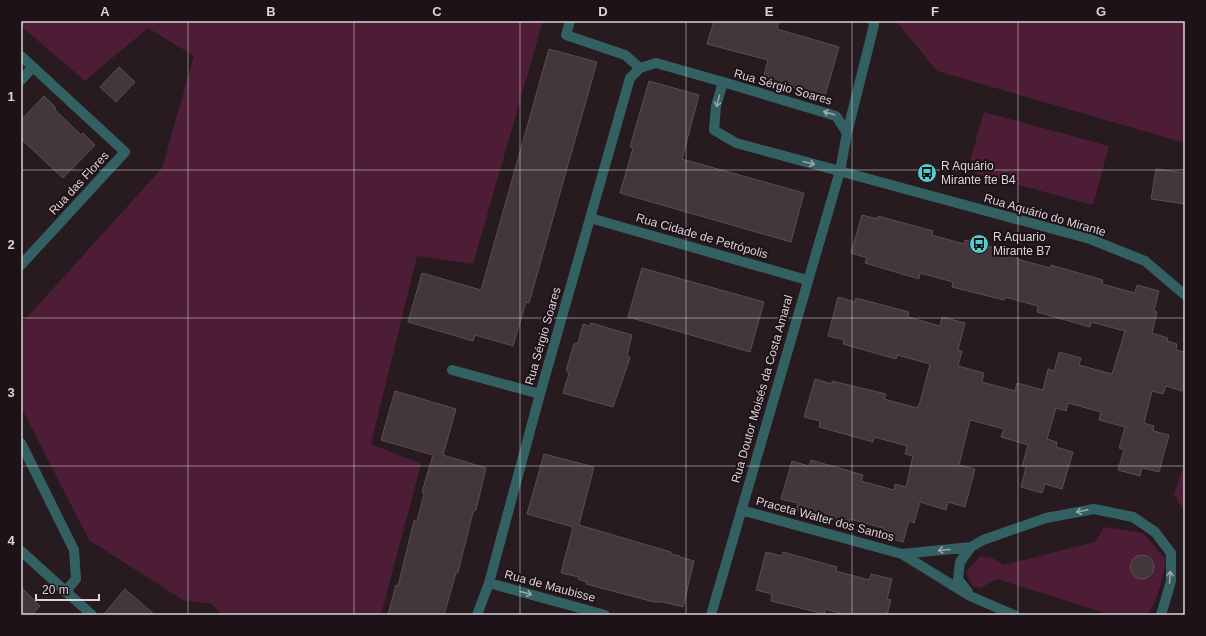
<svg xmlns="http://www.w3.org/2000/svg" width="1206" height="636" viewBox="0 0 1206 636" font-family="Arial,sans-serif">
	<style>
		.green { fill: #4d1d36 }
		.building { fill: #43373c; stroke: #5b4e53 }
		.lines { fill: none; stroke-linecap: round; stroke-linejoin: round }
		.minor { stroke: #336163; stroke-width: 10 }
		.oneway { stroke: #98a6a9 }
		.grid { fill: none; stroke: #dcd4d7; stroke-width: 1; stroke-opacity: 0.55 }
		.labels { text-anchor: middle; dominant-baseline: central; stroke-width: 4; stroke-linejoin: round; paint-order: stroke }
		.street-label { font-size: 12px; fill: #dcd4d7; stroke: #1d1217 }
		.poi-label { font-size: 12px; fill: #dcd4d7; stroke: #1d1217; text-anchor: start }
		.neatline { fill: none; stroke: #dcd4d7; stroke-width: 1.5 }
		.grid-label { font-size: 13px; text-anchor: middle; font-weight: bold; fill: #dcd4d7 }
	</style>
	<rect width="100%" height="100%" fill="#271b20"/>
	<!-- green -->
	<path class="green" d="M21,21H543L473,264L417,256L371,444L421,464L381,615H223L211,604L183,600L89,540L21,407V324L162,168L194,56L148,28L85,81L21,26Z
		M896,21H1185V143L937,71Z
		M984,112L1109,146L1093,205L967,171Z
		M1185,462V513L1174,494Z
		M1104,527L1143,533L1166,560C1163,576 1158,605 1145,615H1103L1102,612L997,579L980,588L972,586L966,572L981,556L992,558L1004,565L1095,542Z"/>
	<!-- building -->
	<path class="building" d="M714,21H779L777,29L839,47L825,96L763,79L768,60L707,44Z
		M549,49L597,62L529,303L526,302L513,346L475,335L473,341L408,322L422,273L481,290Z
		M119,67L135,82L116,102L100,87Z
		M649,81L699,95L682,159L804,193L791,242L620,193L633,148L630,147Z
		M44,96L56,108L54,109L81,135L83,133L95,145L63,178L21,139V120Z
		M1156,169L1185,173V204L1151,199Z
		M862,215L878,219V216L933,231L932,235L964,244L965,240L1018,254L1017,259L1050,268L1051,265L1103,280L1102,284L1135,293L1137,285L1159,291L1154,310L1157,312L1152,333L1168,338L1167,341L1177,344L1176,350L1185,352V379L1182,391L1166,386L1163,394L1152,391L1144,423L1154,426L1153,431L1169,435L1159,472L1142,468L1140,476L1118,470L1124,450L1119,448L1125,427L1099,420L1101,412L1068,403L1066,411L1056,408L1047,439L1057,442L1056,447L1073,452L1062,489L1045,484L1042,493L1021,487L1026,467L1022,466L1028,445L1001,437L1004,429L970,420L959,465L975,469L965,507L948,502L946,510L920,502L914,523L909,521L903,542L881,536L883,528L850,519L849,524L796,510L798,503L781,499L792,461L809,466L811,460L863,475L861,481L894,490L895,484L906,487L913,456L905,454L907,446L874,437L873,442L819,427L820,421L804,417L815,379L832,384V381L886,394L884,399L917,408L920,402L930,364L897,355L896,359L843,344L844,340L828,336L838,297L855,302L856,298L909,312L908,317L940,326L942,317L965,323L958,350L962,351L958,366L984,373L982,382L1015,391L1017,383L1043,390L1048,369L1054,371L1059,352L1081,358L1079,365L1112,374L1125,331L1091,322L1090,327L1037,312L1038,306L1005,297L1004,300L952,287L953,282L920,273L919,279L865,263L867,258L851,253Z
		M642,268L764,302L750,352L628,317Z
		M591,323L632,335L627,355L630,358L613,407L563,393L569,374L566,370L574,344L578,343L583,324L590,326Z
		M395,391L456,409L443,455L486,468L476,510L473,512L458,572L456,573L444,615H388L396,585L398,586L414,521H417L424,494L422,492L433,455L381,440Z
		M544,454L594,467L579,525L671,552V554L680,556V557L694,561L683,607L663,602H654L586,584L587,582L578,579L579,577L561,573L573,527L527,514Z
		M766,552L782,556L783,552L837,567L836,571L869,580L871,574L892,579L887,599L891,600L887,615H846L825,609V614L771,601L772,594L756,590Z
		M1130 567a12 12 0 1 1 24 0a12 12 0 1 1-24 0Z
		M21,587L40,606L32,615H21Z
		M125,589L155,615H103Z"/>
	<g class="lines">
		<!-- minor -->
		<path class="minor" d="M570,21L566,35L625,55L640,68L656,63L723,82
			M21,56L125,152L21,265
			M21,80L33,67
			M847,133L874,25L873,21
			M590,218L807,280
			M452,370L540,394
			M21,443L74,550L76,579L65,592
			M741,510L902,554L970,596L1014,615
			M21,551L92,615
			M902,554L971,547L983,540L1046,518L1094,509L1133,517L1155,532L1171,553V581L1161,615
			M489,583L605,615
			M968,592L958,579L960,562L971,547
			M477,615L489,583L540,394L630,78L640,68
			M711,615L840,171L847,133L836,116L723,82L716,106L714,130L736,143L1090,239L1145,261L1185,295"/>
	</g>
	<!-- one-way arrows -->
	<defs><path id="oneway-shaft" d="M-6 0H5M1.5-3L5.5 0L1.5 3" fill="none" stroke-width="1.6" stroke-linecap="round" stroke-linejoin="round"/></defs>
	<g class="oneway">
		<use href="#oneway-shaft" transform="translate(718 101) rotate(104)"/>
		<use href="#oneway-shaft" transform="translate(829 113) rotate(-164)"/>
		<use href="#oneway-shaft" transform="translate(809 163) rotate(15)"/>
		<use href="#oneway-shaft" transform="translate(1082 511) rotate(168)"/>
		<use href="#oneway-shaft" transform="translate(944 550) rotate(175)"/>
		<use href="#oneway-shaft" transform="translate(1170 577) rotate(-86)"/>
		<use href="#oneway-shaft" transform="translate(526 593) rotate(15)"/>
	</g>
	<!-- grid -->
	<path class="grid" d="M188,21V615M354,21V615M520,21V615M686,21V615M852,21V615M1018,21V615M21,170H1185M21,318H1185M21,466H1185"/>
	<!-- icons -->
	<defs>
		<symbol id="bus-disc" viewBox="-11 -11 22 22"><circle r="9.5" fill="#51ccd1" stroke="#1d1217"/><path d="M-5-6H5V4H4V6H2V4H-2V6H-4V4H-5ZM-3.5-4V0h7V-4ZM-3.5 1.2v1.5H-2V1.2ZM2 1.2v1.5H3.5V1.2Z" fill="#111"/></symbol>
	</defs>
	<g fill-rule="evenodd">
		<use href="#bus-disc" x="916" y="162" width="22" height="22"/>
		<use href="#bus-disc" x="968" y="233" width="22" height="22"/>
	</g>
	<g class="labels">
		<!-- street labels -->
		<g class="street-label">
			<text transform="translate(783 87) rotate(16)">Rua Sérgio Soares</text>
			<text transform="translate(79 183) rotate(-47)">Rua das Flores</text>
			<text transform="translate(1045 215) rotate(16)">Rua Aquário do Mirante</text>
			<text transform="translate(702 236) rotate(16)">Rua Cidade de Petrópolis</text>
			<text transform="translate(543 336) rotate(-74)">Rua Sérgio Soares</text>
			<text transform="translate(762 389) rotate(-74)">Rua Doutor Moisés da Costa Amaral</text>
			<text transform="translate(825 519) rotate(15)">Praceta Walter dos Santos</text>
			<text transform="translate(550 586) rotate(15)">Rua de Maubisse</text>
		</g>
		<!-- poi labels -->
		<g class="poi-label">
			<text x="941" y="166">R Aquário<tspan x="941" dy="14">Mirante fte B4</tspan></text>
			<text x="993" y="237">R Aquario<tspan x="993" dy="14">Mirante B7</tspan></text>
		</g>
	</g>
	<!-- border -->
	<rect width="1206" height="636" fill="none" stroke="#1d1217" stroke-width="44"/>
	<!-- scale -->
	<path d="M36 594v6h63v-6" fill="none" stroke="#dcd4d7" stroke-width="2"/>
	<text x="42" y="594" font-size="12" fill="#dcd4d7" stroke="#1d1217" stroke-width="3" paint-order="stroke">20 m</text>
	<rect x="22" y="22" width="1162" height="592" class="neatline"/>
	<g class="grid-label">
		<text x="105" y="16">A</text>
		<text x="271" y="16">B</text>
		<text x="437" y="16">C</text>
		<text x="603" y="16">D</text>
		<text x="769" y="16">E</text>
		<text x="935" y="16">F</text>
		<text x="1101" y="16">G</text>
		<text x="11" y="101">1</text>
		<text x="11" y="249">2</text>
		<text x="11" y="397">3</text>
		<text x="11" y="545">4</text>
	</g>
</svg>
